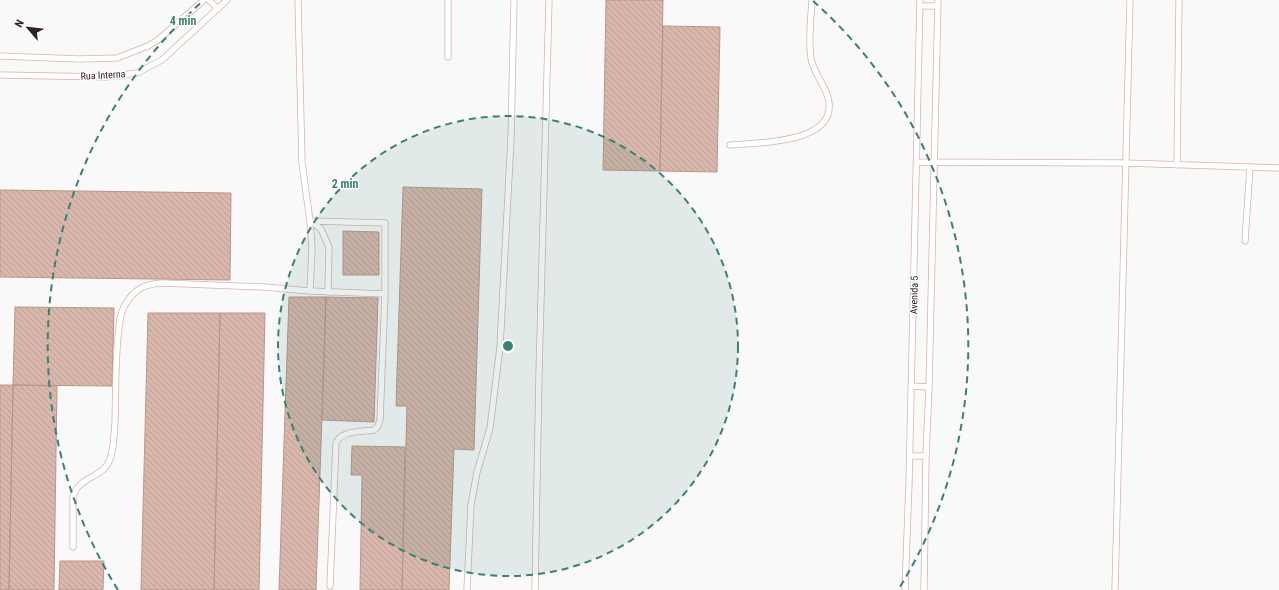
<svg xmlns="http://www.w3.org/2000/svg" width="1279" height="590" viewBox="0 0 1279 590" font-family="'Roboto Condensed',sans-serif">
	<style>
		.building { fill: url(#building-back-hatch); stroke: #ba9589 }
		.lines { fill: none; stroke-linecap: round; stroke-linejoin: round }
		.lane-casing { stroke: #d8b2a6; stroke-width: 7 }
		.lane { stroke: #fff; stroke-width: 5.5 }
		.ring { fill: none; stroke: #3d8073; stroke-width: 2; stroke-dasharray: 7 5 }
		.labels { text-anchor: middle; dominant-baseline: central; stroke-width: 3; stroke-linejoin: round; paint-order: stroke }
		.street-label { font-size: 10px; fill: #30211d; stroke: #fff }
		.centre { fill: #3d8073; stroke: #fff; stroke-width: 2 }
		.ring-label { font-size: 12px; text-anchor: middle; font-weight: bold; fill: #3d8073; stroke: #fff; stroke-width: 3; stroke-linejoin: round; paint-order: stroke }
	</style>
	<defs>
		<pattern id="building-back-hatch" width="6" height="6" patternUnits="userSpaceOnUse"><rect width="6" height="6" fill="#dab7ac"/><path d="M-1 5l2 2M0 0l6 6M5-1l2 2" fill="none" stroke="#bb9d94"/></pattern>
	</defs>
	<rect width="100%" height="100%" fill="#f9f9f9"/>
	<!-- building -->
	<path class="building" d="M606,0H663L660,171L603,170Z
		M663,26L720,27L717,172L660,171Z
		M403,187L482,189L474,450L454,449L449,590H402L407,406H396Z
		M0,190L231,193L230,280L0,277Z
		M343,231L379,232V275H343Z
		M289,297H326L316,590H279Z
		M326,297L378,298L374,422L322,420Z
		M15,307L114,308L112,386L13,385Z
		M148,313H220L214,590H141Z
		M220,313H265L259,590H214Z
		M0,385H13L9,590H0Z
		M13,385L57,386L54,590H9Z
		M352,446L405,447L402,590H360L362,475H351Z
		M60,561H104L103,590H59Z"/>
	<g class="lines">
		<defs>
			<path id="lane" d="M209,0L218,9
				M298,0L302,163L310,221L312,248L310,291
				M920,6H938
				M0,56L79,59L117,58L148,46L158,40L204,0
				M448,57V0
				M0,75L106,77L137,73L162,60L227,0
				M730,145C755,143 834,144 829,103C828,87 813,74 811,58C808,39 811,19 812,0
				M917,162L1126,163L1279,168
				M1177,165L1179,0
				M310,221L385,223V294L380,420L378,426L374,430C361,432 341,430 336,443L330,586
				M311,221L321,229L329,247L328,292
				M1245,241L1250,167
				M911,386L929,387
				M910,456H926
				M73,547V496C79,476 104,478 110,459C114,448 114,435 115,423C116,394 115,366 118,337C119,327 119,315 125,305C134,289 145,284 162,283L264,287L310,291L385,294
				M467,590L471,505L477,472L490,428L500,347L511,138L514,0
				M535,590L539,374L549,0
				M905,590L909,483L920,0
				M924,590L926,456L929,387L938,0
				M1115,590L1130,0"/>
		</defs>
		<!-- lane casing -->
		<use href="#lane" class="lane-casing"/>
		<!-- lane -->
		<use href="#lane" class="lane"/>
	</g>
	<!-- distance rings -->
	<circle cx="508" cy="346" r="230" fill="#3d8073" fill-opacity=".12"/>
	<g class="ring">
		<circle cx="508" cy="346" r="230"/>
		<path d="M118 590A460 460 0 0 1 203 1M813 1A460 460 0 0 1 898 590"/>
	</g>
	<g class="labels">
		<!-- street labels -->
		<g class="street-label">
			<text transform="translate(103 75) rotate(-3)">Rua Interna</text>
			<text transform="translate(914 295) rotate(-89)">Avenida 5</text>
		</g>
	</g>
	<circle cx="508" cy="346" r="6" class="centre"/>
	<g class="ring-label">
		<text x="183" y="25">4 min</text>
		<text x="345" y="188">2 min</text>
	</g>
	<!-- north arrow -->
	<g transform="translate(28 28) rotate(298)" stroke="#ffffff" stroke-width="3" paint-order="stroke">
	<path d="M0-3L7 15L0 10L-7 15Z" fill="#30211d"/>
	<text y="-6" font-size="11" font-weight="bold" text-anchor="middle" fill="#30211d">N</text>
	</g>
</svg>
